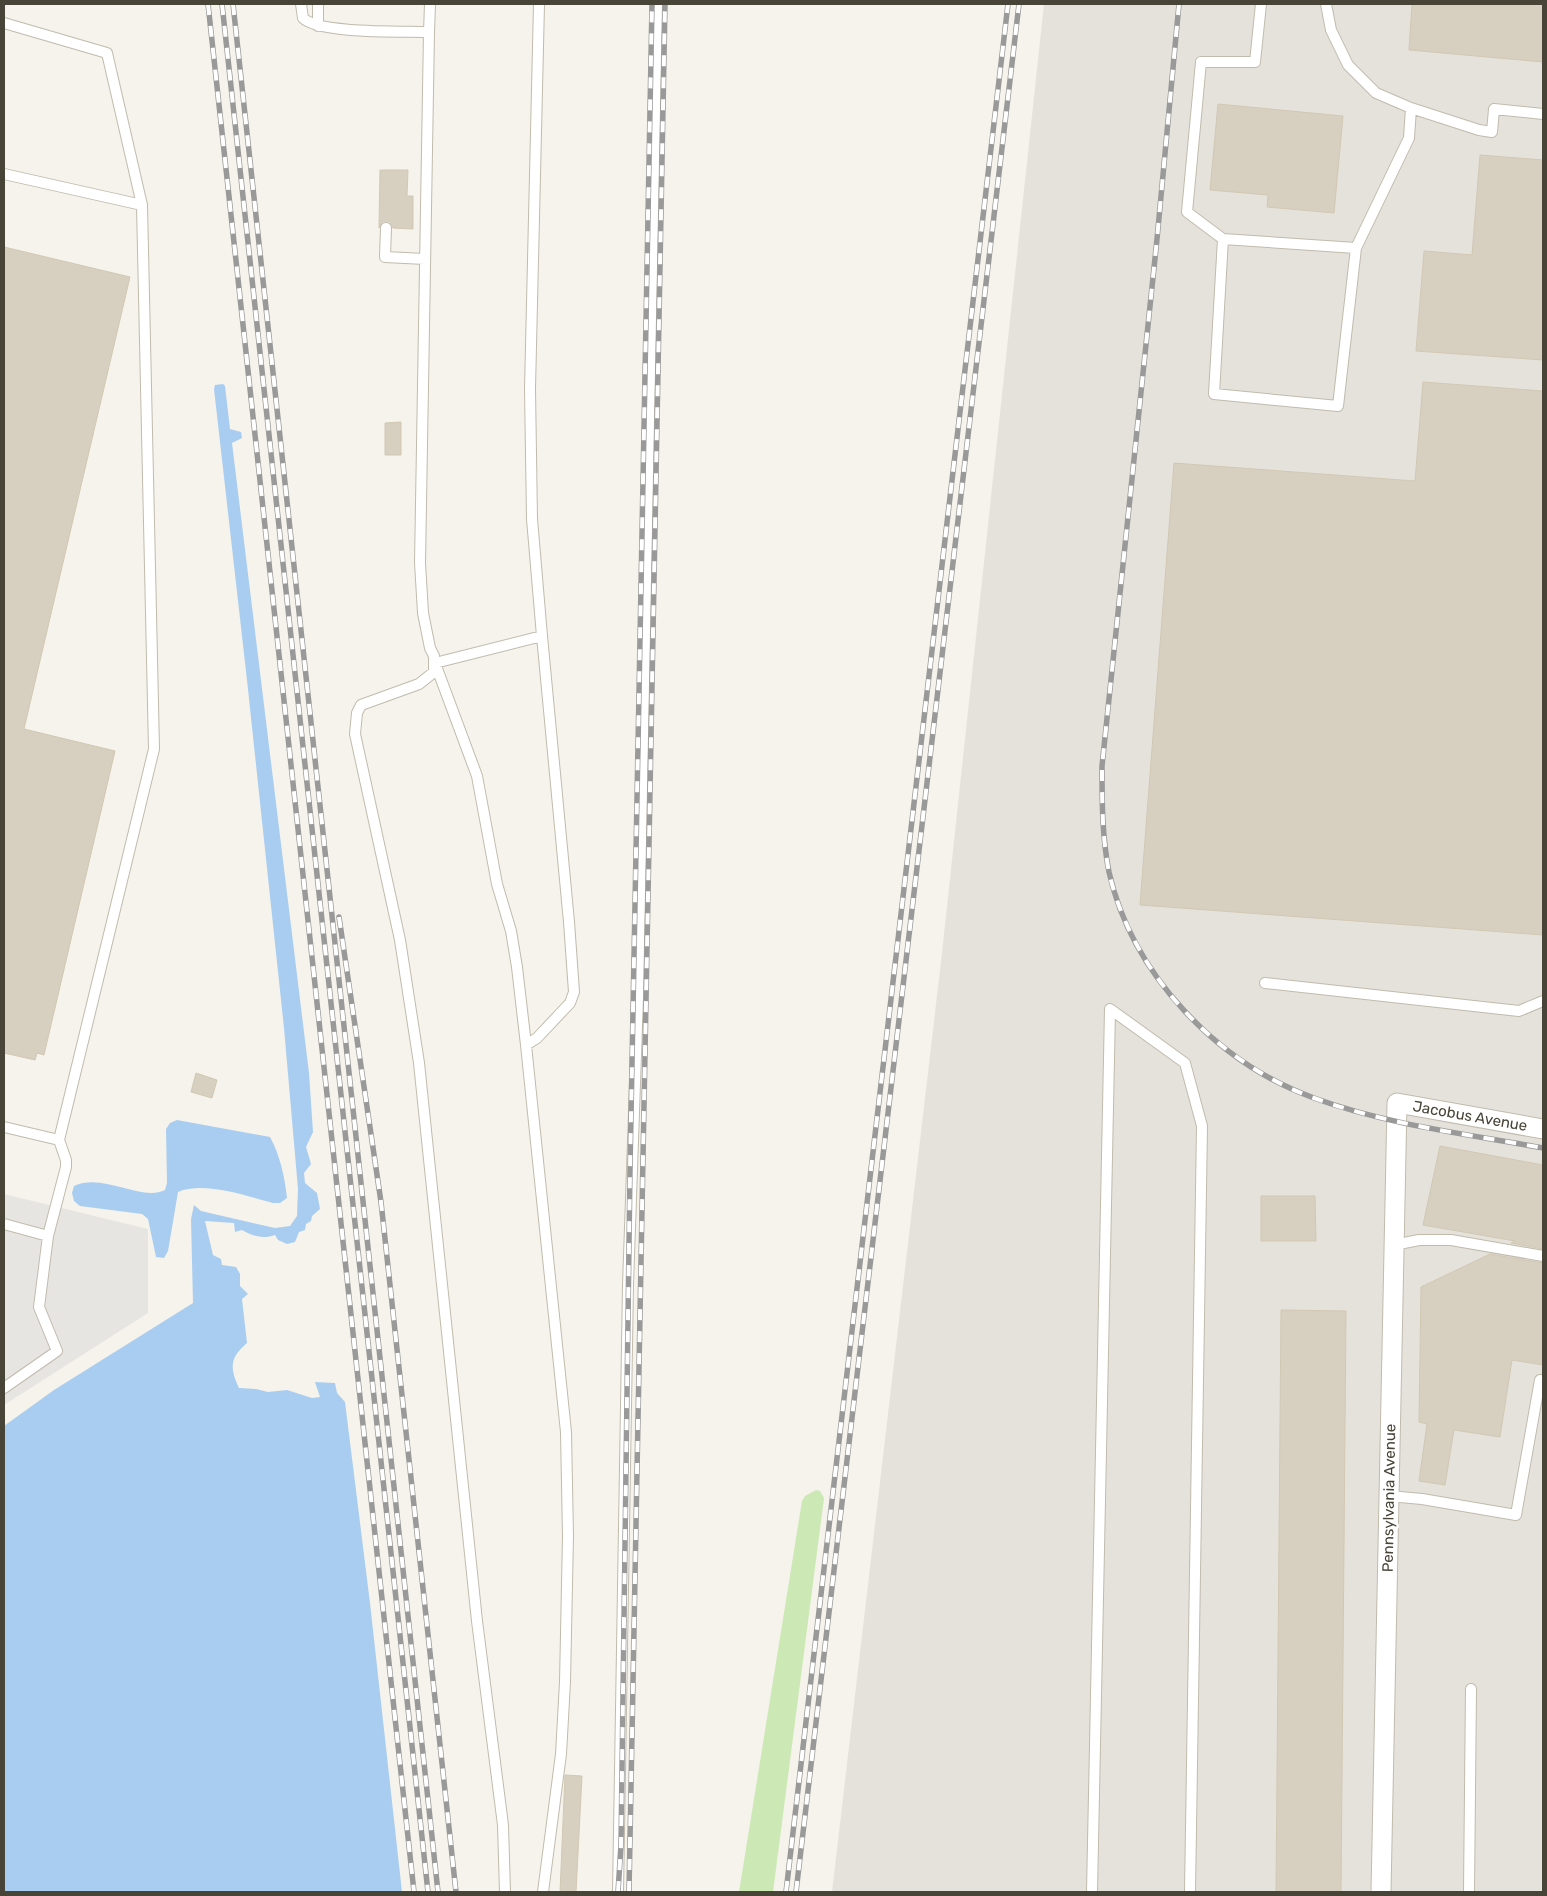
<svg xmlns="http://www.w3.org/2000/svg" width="1547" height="1896" viewBox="0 0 1547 1896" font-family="Rubik,sans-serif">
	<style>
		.industrial { fill: #e5e2dc }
		.green { fill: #cce8b4 }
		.parking { fill: #e7e5e2 }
		.water { fill: #a9cdf0 }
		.building { fill: #d7d0c0; stroke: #d1c8b3 }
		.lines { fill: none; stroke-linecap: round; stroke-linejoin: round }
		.service-casing { stroke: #c1bbad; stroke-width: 12 }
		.minor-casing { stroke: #c1bbad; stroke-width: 21 }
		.service { stroke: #fff; stroke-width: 10 }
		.minor { stroke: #fff; stroke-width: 19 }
		.rail-casing { stroke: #999; stroke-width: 5.5 }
		.rail { stroke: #fff; stroke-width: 4; stroke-dasharray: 11; stroke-linecap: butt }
		.labels { text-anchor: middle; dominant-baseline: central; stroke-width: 5; stroke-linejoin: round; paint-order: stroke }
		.street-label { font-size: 15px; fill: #494438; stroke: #fff }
	</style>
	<rect width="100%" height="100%" fill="#f5f3eb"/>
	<!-- industrial -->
	<path class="industrial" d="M1044,4H1543V1892H832L942,953Z"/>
	<!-- green -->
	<path class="green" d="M816,1490L820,1491L824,1498L773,1892H739L802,1501L805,1496Z"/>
	<!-- parking -->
	<path class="parking" d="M4,1194L148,1229V1313L4,1405Z"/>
	<!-- water -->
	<path class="water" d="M223,384L225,386L230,429L241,432L242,438L232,443L309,1073L313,1132L306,1147L311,1164L304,1173L305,1183L317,1193L320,1209L312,1216L311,1221L306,1224L305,1230L299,1232L295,1242L287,1244L278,1240L275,1235C263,1239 254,1237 242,1230L235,1232L234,1223L205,1221L213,1255L221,1259L222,1265L236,1267L240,1274V1286L248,1294L242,1299L247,1343C229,1358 230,1369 239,1388L256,1389L268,1392L287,1390L312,1398L320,1397L315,1382L335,1383L337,1393L345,1402L370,1603L402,1892H4V1426L54,1390L193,1303L191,1219L194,1205L201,1211L275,1228L290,1226L297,1216L298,1189L284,1028L247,680L214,389L215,385Z
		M177,1120L270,1137C280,1155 285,1178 287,1198L280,1203H273C246,1196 204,1181 178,1192L168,1251L164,1258L156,1257L148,1219L142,1214L80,1206L74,1201L72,1193L74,1186C103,1172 141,1202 165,1190L167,1183L166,1129L170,1123Z"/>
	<!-- building -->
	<path class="building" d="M1412,4H1543V62L1409,50Z
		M1218,104L1343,116L1334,213L1267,207L1268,195L1210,190Z
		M1480,155L1543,160V360L1416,351L1424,251L1472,255Z
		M380,170H408L407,196H413V229L393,228L390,222L386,221L382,222L379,228Z
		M4,247L130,277L24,729L115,751L44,1055L37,1053L35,1060L4,1053Z
		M1423,382L1543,391V935L1140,905L1174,463L1415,481Z
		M401,422V455H385V423Z
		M196,1073L217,1080L212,1098L191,1092Z
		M1440,1146L1543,1165V1249L1511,1243L1515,1241L1423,1225Z
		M1261,1196H1315L1316,1241H1261Z
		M1490,1254L1543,1263V1365L1512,1360L1500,1437L1454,1430L1445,1485L1419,1481L1427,1424L1419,1422L1421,1287Z
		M1281,1310L1346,1311L1341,1892H1276Z
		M565,1775L582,1776L576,1892H560Z"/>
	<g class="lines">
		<defs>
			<path id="service" d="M301,4L303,18C319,34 404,31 429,32L420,563L423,613L430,648L434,656V672L419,684L361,705L357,713L355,734L400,940L419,1063L477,1621L503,1825L505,1892
				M539,4L530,389L532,519L542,636L435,663L477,776L497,884L511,931L517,967L526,1045L537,1038L570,1003L574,992L569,922L542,636
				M1326,4L1331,30L1348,65L1376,93L1411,108
				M4,23L107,53L142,205
				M318,26V4
				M429,32L430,4
				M4,174L142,205L154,749L59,1140L4,1127
				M386,228L385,257L425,259
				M1223,239L1187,212L1201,62H1255L1261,4
				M1356,248L1223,239L1214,394L1338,406L1356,248L1409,138L1411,108L1479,130L1492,132L1494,109L1543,114
				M1265,983L1519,1011L1543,1001
				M1110,1009L1185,1063L1202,1126L1190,1892
				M526,1045L566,1432L568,1536L565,1682L561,1754L543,1892
				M4,1224L48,1236
				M1394,1245L1419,1240H1451L1543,1256
				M4,1388L57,1351L39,1307L48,1236L66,1167V1160L59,1140
				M1389,1496L1422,1499L1516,1515L1540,1380L1543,1381
				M618,1892L628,1285L638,997L657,4
				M1092,1892L1110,1009
				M1469,1892L1471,1689"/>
			<path id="minor" d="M1381,1892L1397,1103L1543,1129"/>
		</defs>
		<!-- service casing -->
		<use href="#service" class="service-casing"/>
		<!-- minor casing -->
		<use href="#minor" class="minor-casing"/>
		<!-- service -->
		<use href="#service" class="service"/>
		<!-- minor -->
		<use href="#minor" class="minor"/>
		<defs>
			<path id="rail" d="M208,4L414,1892
				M222,4L428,1892
				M233,4L438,1892
				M1179,4L1157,239L1102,766C1102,801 1102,837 1109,872C1132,974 1217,1063 1314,1098C1388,1125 1467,1134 1543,1148
				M339,917L381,1202L456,1892
				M618,1892L621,1845L630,1169L652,4
				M629,1892L665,4
				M786,1892L1008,4
				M796,1892L1019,4"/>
		</defs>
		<!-- rail casing -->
		<use href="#rail" class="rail-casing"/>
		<!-- rail -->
		<use href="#rail" class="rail"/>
	</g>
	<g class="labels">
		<!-- street labels -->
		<g class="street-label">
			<text transform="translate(1470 1116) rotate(10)">Jacobus Avenue</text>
			<text transform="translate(1389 1498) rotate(-89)">Pennsylvania Avenue</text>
		</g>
	</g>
	<!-- border -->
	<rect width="1547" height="1896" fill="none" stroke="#494438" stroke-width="10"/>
</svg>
